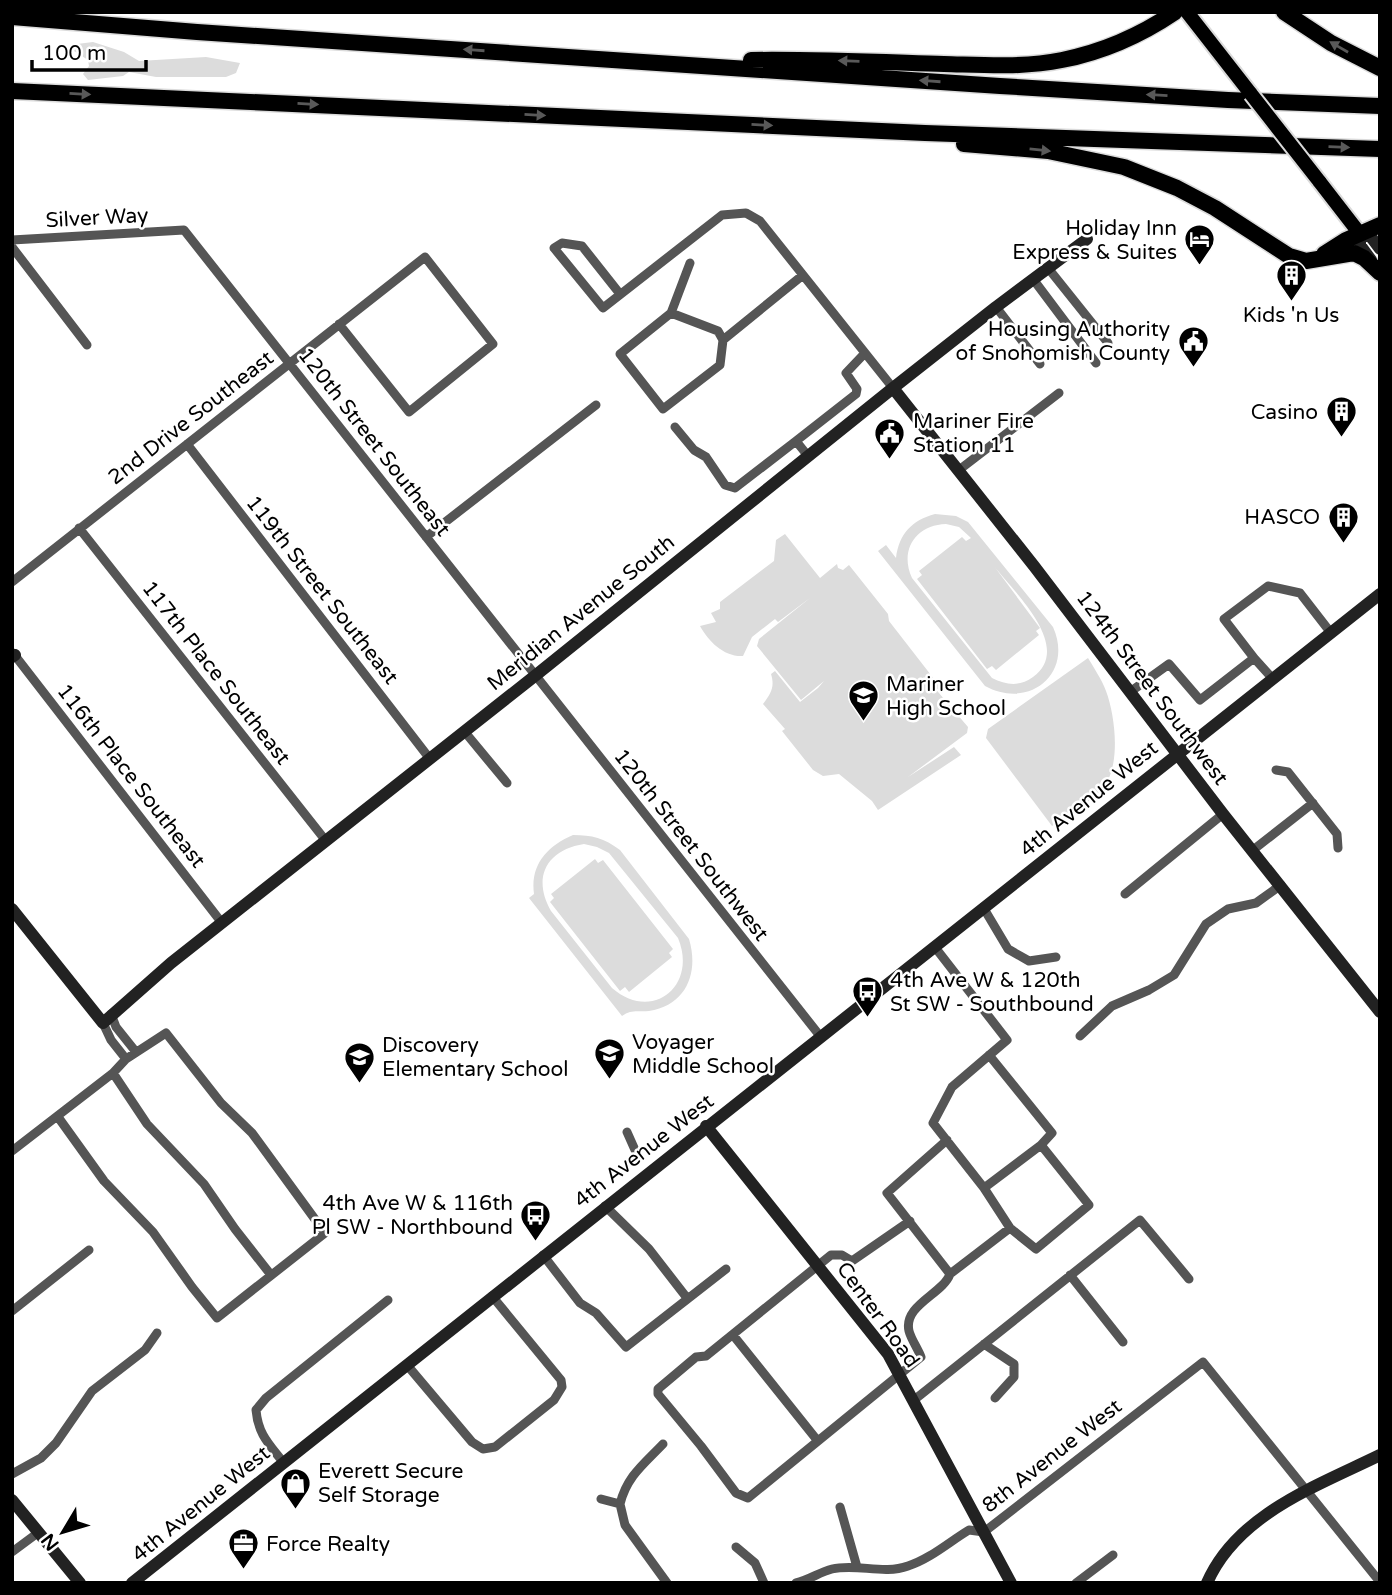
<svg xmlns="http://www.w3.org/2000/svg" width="1392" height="1595" viewBox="0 0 1392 1595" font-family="'Varela Round',sans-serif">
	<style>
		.green { fill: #dcdcdc; fill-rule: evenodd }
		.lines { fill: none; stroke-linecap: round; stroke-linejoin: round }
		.primary-casing { stroke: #dbdbdb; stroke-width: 18 }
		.highway-casing { stroke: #dbdbdb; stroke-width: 19 }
		.street { stroke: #555; stroke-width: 9 }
		.secondary { stroke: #222; stroke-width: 12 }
		.primary { stroke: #000; stroke-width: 14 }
		.highway { stroke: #000; stroke-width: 16 }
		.primary-bridge-casing { stroke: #dbdbdb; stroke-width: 18; stroke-linecap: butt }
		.primary-bridge { stroke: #000; stroke-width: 14 }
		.oneway { fill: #595959 }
		.labels { text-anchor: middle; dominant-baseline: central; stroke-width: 5; stroke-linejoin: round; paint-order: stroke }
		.street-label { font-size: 21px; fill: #000; stroke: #fff }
		.poi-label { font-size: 21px; fill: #000; stroke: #fff; text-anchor: start }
	</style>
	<rect width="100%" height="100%" fill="#fff"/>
	<!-- green -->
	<path class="green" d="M93,42L124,52L139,61L206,57L240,63L236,73L226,77H156L129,72L123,76L88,80L83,74L89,66L88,60L74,51L77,44Z
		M935,514L956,516L968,522L1053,627C1074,674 1029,710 985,686L878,551L886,545L896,558C899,534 912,520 935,514ZM946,524L959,527L971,538L966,541L962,537L919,571L922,575L917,579L987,669L992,666L996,670L1039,635L1036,631L1040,628L994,566C1014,592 1074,647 1033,677C1020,687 1006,685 992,678L912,578C899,550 916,525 946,524Z
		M785,534L820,578L837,564L838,568L843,570L849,565L888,614L889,621L941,688L939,690L933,686L968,727L967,733L908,777L954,747L961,755L878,810L872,801L839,774L823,776L813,770L782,731L785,729L763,704C771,693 775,687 771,674L775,671L800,702L818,688L824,681L801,700L757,646L759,639L810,598L778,622L775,619L752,637L743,656C724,657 709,642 700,626L716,622L711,613L720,609V602L774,561L776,540Z
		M1088,658C1094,668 1102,680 1106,691C1115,715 1120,759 1107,782C1096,801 1069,814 1052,826L986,738L988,729Z
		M573,835C592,835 604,838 620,850L689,939C699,972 687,1005 649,1011C638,1012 631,1009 622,1016L529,898L534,894C530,865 547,846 573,835ZM584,844L597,847L609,853L678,938C698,986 652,1023 612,988L551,911C532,878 546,850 584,844Z
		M595,859L598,863L603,860L673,949L669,953L672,957L629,992L625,987L620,991L550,902L554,898L551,894Z"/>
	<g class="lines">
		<defs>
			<path id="primary" d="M1187,12L1251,94
				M1319,181L1360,234"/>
			<path id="highway" d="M1284,12L1331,43L1380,68
				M12,17L197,32L1000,86L1228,100L1380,106
				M751,60C815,59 880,62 944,64C984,65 1023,68 1062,60C1103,52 1141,35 1175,12
				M12,91L925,133L1380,149
				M964,144L1048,151L1124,167L1177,188L1215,208L1289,256L1306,261L1354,253L1364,258L1380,273
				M1324,254L1346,240L1380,225"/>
		</defs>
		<!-- primary casing -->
		<use href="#primary" class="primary-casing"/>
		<!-- highway casing -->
		<use href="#highway" class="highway-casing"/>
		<!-- street -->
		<path class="street" d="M12,240L184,230L820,1036
			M12,247L87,345
			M1048,268L1108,343
			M1033,279L1096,363
			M620,294L582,246L562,243L554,248L603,308L722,215L746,213L760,221L893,388
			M996,307L1040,364
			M671,313L690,263
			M723,340L718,331L671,313L620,354L663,409L720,365L723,340L803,275
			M675,427L694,450L706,457L725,485L735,488L796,441
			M187,444L430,759
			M808,456L796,441L856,394L857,389L846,373L865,353
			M959,470L1059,393
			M79,528L326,841
			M426,537L596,405
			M12,582L425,257L493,344L409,412L339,324
			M13,653L222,923
			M1254,658L1272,678
			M1130,692L1169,664L1200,700L1254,658L1224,619L1268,586L1300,593L1331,633
			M464,731L507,783
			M1276,770L1288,772L1337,834L1338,848
			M1253,850L1313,803
			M1125,894L1223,814
			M983,907L1008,949L1029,961L1056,957
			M934,946L1007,1040L952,1087L933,1123L984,1188L1041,1145L1089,1205L1036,1249L1010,1228L950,1274L887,1193L947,1140
			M111,1014L116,1027L136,1052
			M103,1023L111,1040L126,1059
			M1080,1036L1112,1006L1149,990L1174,975L1206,924L1228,909L1256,903L1281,885
			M989,1055L1052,1133L1041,1145
			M113,1073L147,1124L204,1184L235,1229L271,1275
			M627,1132L635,1150
			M12,1151L113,1073L126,1059L166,1033L221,1103L252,1133L325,1233L217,1318L192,1287L153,1232L104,1181L58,1117
			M984,1188L1010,1228
			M605,1206L649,1249L687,1298
			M910,1221L852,1261L842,1255H831L706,1356L696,1357L658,1389V1394L701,1446L736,1493L748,1498L921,1357C918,1349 911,1339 909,1331C903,1305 943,1294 950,1274
			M543,1255L580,1303L596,1313L626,1347L726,1269
			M1070,1275L1123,1342
			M12,1311L89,1250
			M733,1335L817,1440
			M984,1344L1014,1364V1377L995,1398
			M407,1365L472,1442L483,1449L495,1447L554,1400L562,1387L561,1380L492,1296
			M914,1400L1140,1220L1189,1279
			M283,1462C269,1444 258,1434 256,1410L266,1398L388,1300
			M12,1474L41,1458L56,1443L92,1391L145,1350L157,1333
			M601,1499L620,1504
			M620,1504L625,1525L667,1583
			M620,1504C627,1476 644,1464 663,1444
			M840,1507L857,1567
			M736,1547L755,1563L764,1583
			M12,1552L39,1532
			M796,1583C809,1580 820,1572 832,1569C857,1563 883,1575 908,1566C930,1559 949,1542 969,1530L984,1532L1203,1362L1380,1582
			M1076,1583L1113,1555"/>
		<!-- secondary -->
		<path class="secondary" d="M1371,260L1360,245V234L1371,237L1380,249
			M893,388L1034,566L1223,814L1380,1012
			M12,657L15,655
			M12,909L103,1023L171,963L536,675L893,388L996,307L1087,239
			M706,1126L888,1354L1011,1583
			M12,1500L80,1583
			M132,1583L1380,594
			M1207,1583C1237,1514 1317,1486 1380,1455"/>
		<!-- primary -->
		<use href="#primary" class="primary"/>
		<!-- highway -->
		<use href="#highway" class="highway"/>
		<defs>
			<path id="primary-bridge" d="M1251,94L1319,181"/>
		</defs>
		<!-- primary-bridge casing -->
		<use href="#primary-bridge" class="primary-bridge-casing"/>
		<!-- primary-bridge -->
		<use href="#primary-bridge" class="primary-bridge"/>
	</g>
	<!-- one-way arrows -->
	<defs><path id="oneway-solid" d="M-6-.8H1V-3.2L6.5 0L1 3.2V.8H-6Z" transform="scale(1.75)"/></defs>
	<g class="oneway">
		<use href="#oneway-solid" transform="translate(1339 47) rotate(-150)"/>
		<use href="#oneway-solid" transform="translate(474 50) rotate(-176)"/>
		<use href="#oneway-solid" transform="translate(849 61) rotate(-178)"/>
		<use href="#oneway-solid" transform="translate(930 81) rotate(-176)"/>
		<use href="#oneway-solid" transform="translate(80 94) rotate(3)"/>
		<use href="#oneway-solid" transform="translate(1157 95) rotate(-177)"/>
		<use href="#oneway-solid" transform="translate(308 104) rotate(3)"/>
		<use href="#oneway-solid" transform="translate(535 115) rotate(3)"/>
		<use href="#oneway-solid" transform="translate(762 125) rotate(3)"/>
		<use href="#oneway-solid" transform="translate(1339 147) rotate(2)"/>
		<use href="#oneway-solid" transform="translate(1040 150) rotate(6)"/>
	</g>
	<!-- icons -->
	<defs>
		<symbol id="hotel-pin" viewBox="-11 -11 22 30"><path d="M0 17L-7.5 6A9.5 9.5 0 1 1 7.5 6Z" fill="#000" stroke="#fff"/><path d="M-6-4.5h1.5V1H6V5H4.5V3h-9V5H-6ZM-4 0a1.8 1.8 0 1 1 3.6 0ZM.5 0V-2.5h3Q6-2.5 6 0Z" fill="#fff"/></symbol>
		<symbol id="building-pin" viewBox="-11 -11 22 30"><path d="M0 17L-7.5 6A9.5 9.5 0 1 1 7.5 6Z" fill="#000" stroke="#fff"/><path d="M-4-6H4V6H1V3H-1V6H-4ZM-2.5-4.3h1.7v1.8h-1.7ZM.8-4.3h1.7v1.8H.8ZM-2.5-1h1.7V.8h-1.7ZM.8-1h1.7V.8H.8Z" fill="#fff"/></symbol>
		<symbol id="civic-pin" viewBox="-11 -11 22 30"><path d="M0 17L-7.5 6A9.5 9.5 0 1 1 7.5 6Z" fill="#000" stroke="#fff"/><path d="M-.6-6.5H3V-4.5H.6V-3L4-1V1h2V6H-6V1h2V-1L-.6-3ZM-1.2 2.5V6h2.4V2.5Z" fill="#fff"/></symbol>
		<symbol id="school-pin" viewBox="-11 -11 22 30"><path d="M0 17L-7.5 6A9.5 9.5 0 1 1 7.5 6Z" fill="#000" stroke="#fff"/><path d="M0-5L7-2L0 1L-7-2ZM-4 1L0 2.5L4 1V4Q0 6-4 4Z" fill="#fff"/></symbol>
		<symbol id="bus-pin" viewBox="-11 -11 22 30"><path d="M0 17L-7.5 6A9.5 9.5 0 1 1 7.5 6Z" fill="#000" stroke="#fff"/><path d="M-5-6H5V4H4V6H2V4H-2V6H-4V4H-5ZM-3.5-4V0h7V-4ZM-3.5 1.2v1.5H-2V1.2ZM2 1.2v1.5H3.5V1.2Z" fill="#fff"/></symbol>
		<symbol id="shop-pin" viewBox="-11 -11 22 30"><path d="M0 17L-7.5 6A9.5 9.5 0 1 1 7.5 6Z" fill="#000" stroke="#fff"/><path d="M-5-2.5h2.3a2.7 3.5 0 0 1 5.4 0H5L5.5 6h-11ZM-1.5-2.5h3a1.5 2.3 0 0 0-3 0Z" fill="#fff"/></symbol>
		<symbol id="office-pin" viewBox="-11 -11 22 30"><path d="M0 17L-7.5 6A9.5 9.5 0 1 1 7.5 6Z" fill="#000" stroke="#fff"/><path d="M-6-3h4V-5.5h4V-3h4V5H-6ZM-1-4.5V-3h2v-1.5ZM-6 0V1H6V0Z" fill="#fff"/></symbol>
	</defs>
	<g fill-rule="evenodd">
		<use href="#hotel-pin" x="1182" y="222" width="35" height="47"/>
		<use href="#building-pin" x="1274" y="258" width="35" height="47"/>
		<use href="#civic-pin" x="1176" y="324" width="35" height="47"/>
		<use href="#building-pin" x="1324" y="394" width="35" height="47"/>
		<use href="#civic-pin" x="872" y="416" width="35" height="47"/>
		<use href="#building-pin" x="1326" y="500" width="35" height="47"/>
		<use href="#school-pin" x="846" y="678" width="35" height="47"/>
		<use href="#bus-pin" x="850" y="974" width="35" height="47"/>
		<use href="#school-pin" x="592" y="1036" width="35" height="47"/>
		<use href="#school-pin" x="342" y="1040" width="35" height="47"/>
		<use href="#bus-pin" x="518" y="1198" width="35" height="47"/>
		<use href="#shop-pin" x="278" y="1466" width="35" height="47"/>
		<use href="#office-pin" x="226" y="1526" width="35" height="47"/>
	</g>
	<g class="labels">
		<!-- street labels -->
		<g class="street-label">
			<text transform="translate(97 218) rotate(-3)">Silver Way</text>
			<text transform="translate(191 418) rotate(-38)">2nd Drive Southeast</text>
			<text transform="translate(374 442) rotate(52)">120th Street Southeast</text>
			<text transform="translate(322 590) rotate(52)">119th Street Southeast</text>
			<text transform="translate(581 613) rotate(-39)">Meridian Avenue South</text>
			<text transform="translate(216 673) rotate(52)">117th Place Southeast</text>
			<text transform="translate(1152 688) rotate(53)">124th Street Southwest</text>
			<text transform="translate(131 776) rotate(52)">116th Place Southeast</text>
			<text transform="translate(1089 799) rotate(-39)">4th Avenue West</text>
			<text transform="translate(691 845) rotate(52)">120th Street Southwest</text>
			<text transform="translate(644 1151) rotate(-38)">4th Avenue West</text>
			<text transform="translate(878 1315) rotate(54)">Center Road</text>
			<text transform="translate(1052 1456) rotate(-38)">8th Avenue West</text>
			<text transform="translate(201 1504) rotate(-39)">4th Avenue West</text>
		</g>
		<!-- poi labels -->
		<g class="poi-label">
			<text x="1177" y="228" text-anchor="end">Holiday Inn<tspan x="1177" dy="24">Express &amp; Suites</tspan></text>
			<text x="1291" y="315" text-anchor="middle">Kids 'n Us</text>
			<text x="1170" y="329" text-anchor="end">Housing Authority<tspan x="1170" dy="24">of Snohomish County</tspan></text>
			<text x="1318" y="412" text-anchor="end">Casino</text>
			<text x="913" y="421">Mariner Fire<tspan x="913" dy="24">Station 11</tspan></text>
			<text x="1320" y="517" text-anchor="end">HASCO</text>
			<text x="886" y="684">Mariner<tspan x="886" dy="24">High School</tspan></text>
			<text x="890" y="980">4th Ave W &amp; 120th<tspan x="890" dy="24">St SW - Southbound</tspan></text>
			<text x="632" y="1042">Voyager<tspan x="632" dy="24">Middle School</tspan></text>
			<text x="382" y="1045">Discovery<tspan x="382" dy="24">Elementary School</tspan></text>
			<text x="513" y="1203" text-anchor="end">4th Ave W &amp; 116th<tspan x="513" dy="24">Pl SW - Northbound</tspan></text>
			<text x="318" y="1471">Everett Secure<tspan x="318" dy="24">Self Storage</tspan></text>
			<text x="266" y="1544">Force Realty</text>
		</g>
	</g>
	<!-- border -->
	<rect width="1392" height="1595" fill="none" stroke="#000000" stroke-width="28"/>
	<!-- north arrow -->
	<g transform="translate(63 1532) rotate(232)" stroke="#ffffff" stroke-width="5" paint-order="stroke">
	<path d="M0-5L12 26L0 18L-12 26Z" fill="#000000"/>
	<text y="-10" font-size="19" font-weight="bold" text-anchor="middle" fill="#000000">N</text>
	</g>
	<!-- scale -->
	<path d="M32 60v10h114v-10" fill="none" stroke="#000000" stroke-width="3.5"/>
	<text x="42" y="60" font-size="21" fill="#000000" stroke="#ffffff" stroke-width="5" paint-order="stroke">100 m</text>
</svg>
